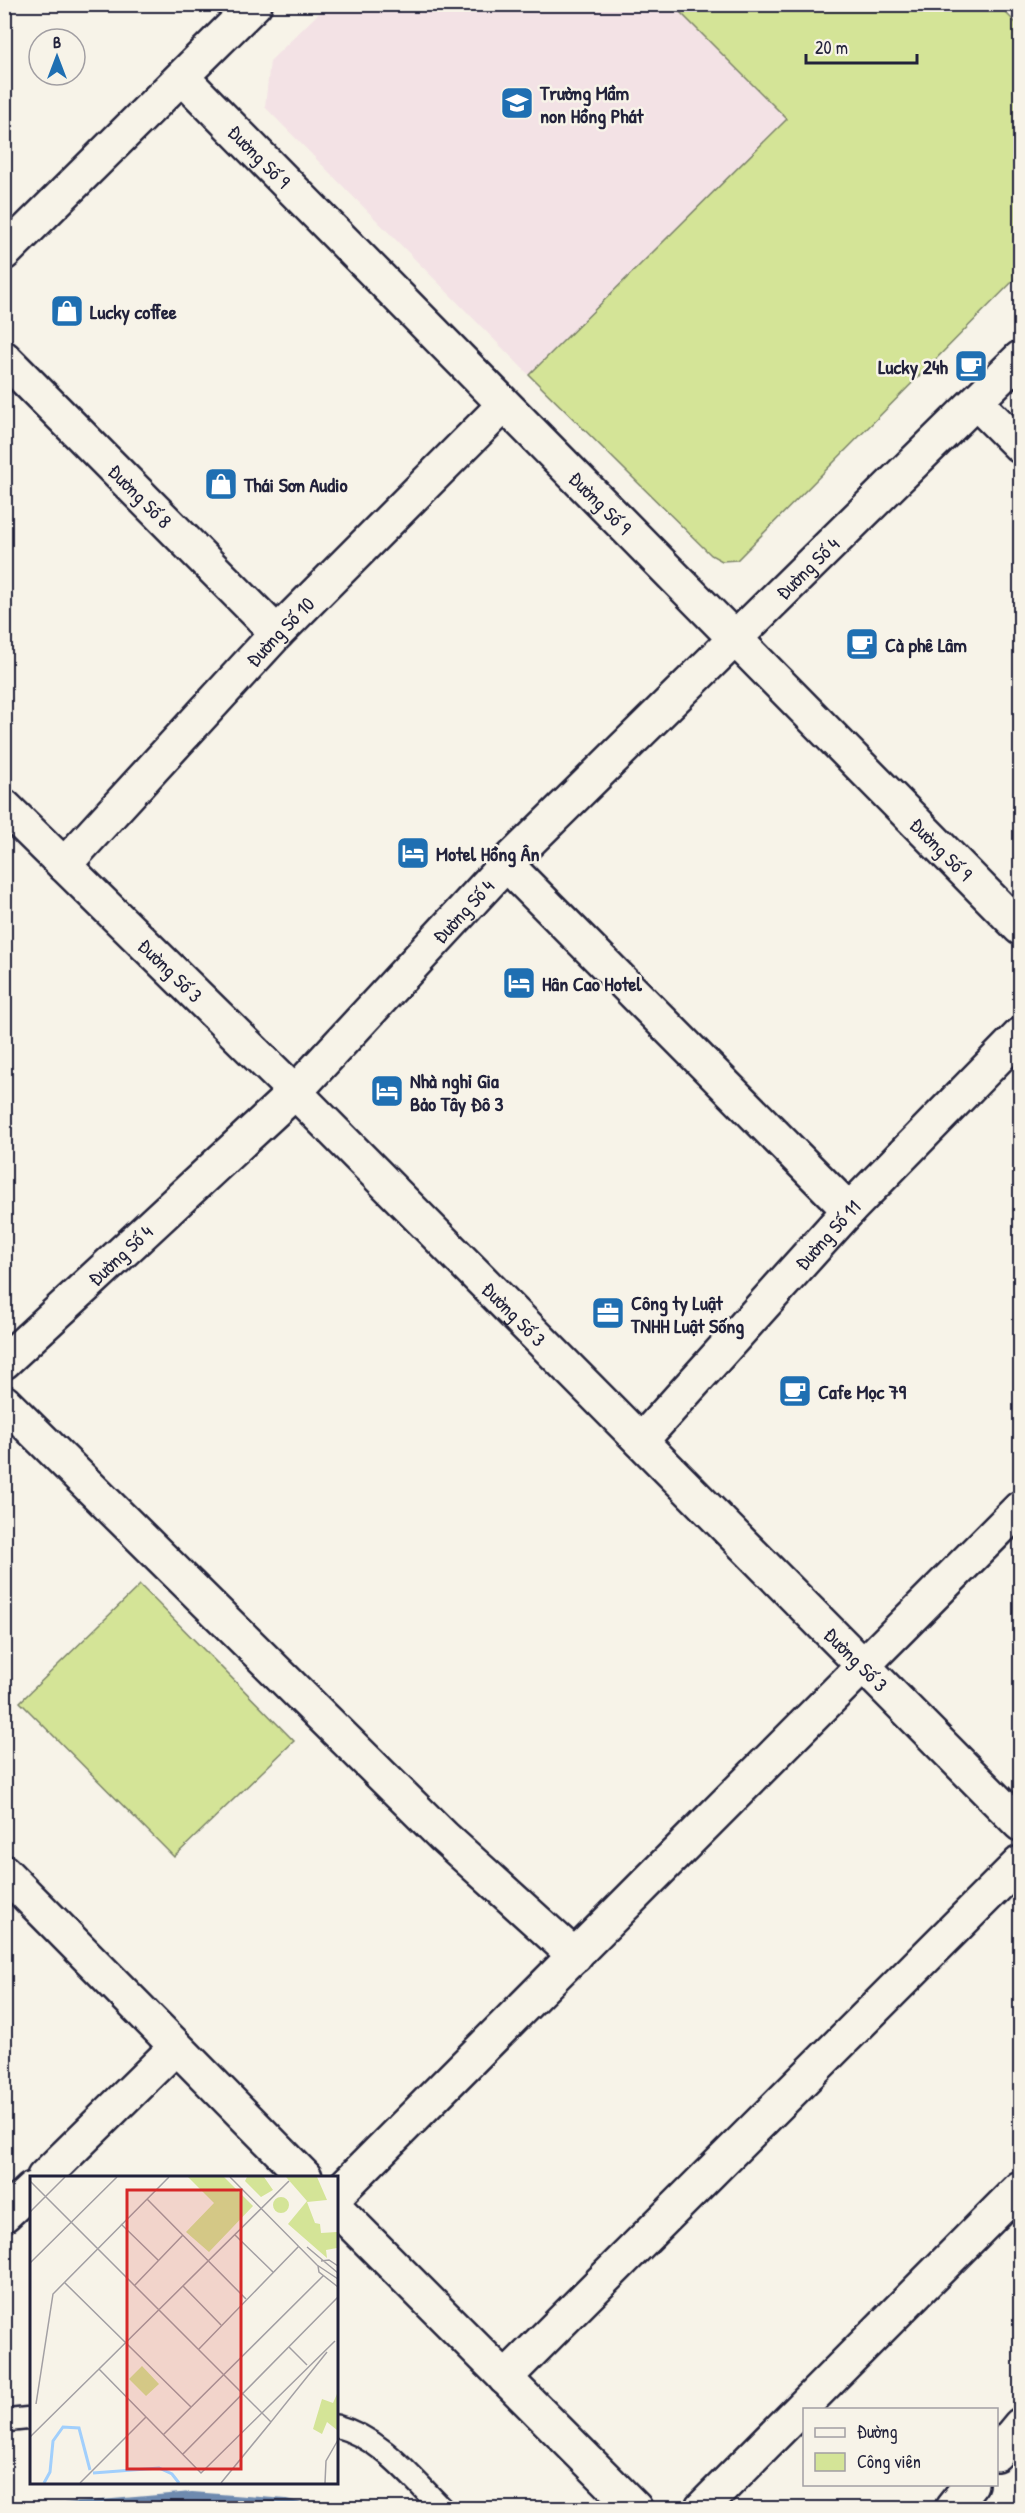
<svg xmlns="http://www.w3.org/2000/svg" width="1025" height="2513" viewBox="0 0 1025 2513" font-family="'Patrick Hand',sans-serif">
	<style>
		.built { fill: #f3e2e5 }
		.green { fill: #d4e497; stroke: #7b8369; stroke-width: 1.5 }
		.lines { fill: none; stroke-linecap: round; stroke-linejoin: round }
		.stream { stroke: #6e8aaf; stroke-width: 10 }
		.service-casing { stroke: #22223b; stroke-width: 26 }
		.minor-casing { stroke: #22223b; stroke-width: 38 }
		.service { stroke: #f7f3e8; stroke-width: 21 }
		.minor { stroke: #f7f3e8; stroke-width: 33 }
		.labels { text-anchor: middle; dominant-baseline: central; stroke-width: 5; stroke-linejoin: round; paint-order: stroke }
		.poi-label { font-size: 20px; font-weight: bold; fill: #22223b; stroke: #f7f3e8; text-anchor: start }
		.street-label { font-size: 20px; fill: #22223b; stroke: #f7f3e8 }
		.inset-river { fill: none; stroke: #a1cffc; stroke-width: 3 }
		.inset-road { fill: none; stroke: #a29fa3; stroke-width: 1.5 }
		.view { fill: #d62828; fill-opacity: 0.15; stroke: #d62828; stroke-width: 3 }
		.inset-edge { fill: none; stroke: #22223b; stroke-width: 3 }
	</style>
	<rect width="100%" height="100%" fill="#f7f3e8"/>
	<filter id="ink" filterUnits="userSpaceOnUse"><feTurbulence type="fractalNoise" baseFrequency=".0167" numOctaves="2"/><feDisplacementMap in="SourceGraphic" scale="12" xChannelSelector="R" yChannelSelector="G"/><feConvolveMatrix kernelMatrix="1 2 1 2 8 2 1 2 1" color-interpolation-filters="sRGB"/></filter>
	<g filter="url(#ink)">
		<!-- built -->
		<path class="built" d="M673,4L787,119L529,375L265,107L270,61L327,5Z"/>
		<!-- green -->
		<path class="green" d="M673,5H998L1020,27V274L737,560L722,561L711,555L529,375L787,119Z
			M140,1585L294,1741L174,1857L20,1702Z"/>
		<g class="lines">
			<!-- stream -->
			<path class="stream" d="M68,2508L192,2497L286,2504L302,2508"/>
			<defs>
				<path id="service" d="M4,2421L32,2418
					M336,2426C381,2438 410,2476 442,2508"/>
				<g id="minor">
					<path id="s1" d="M182,77L1020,928"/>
					<path d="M4,253L255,4"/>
					<path id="s2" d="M4,358L277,633"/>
					<path d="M976,402L1020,446"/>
					<path id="s3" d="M4,806L295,1092L1020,1824"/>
					<path d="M506,864L849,1210"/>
					<path id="s4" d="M64,865L277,633L504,405"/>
					<path id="s5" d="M4,1362L295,1092L506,864L1020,358"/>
					<path d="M4,1402L444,1837L575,1956"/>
					<path id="s6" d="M641,1441L849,1210L1020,1035"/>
					<path d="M4,1872L305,2177"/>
					<path d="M44,2177L176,2047"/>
					<path d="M336,2195L1020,1508"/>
					<path d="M336,2208L635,2508"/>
					<path d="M4,2215L32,2189"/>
					<path d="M505,2378L1020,1863"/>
					<path d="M996,2454L1020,2425"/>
					<path d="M702,2508L1020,2188"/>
					<path d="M952,2508L971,2484"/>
				</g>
			</defs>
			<!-- service casing -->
			<use href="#service" class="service-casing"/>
			<!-- minor casing -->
			<use href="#minor" class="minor-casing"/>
			<!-- service -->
			<use href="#service" class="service"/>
			<!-- minor -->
			<use href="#minor" class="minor"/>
		</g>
	</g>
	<!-- icons -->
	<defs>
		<symbol id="school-square" viewBox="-11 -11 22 22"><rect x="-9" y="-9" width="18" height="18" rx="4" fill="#1f6fb2" stroke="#f7f3e8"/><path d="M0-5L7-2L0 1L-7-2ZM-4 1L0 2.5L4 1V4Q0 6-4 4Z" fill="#fff"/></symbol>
		<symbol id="shop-square" viewBox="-11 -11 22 22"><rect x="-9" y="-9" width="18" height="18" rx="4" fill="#1f6fb2" stroke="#f7f3e8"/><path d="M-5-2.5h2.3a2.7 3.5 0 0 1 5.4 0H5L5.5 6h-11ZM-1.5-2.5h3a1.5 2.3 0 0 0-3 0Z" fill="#fff"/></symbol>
		<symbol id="cafe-square" viewBox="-11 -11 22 22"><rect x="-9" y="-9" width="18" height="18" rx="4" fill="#1f6fb2" stroke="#f7f3e8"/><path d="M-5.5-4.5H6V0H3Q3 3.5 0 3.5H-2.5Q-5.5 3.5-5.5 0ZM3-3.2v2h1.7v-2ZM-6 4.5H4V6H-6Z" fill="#fff"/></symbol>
		<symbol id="hotel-square" viewBox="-11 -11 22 22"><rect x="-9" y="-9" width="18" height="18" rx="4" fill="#1f6fb2" stroke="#f7f3e8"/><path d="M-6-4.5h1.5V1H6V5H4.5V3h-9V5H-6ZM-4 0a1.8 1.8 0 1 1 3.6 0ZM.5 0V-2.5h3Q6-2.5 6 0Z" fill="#fff"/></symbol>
		<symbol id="office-square" viewBox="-11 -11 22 22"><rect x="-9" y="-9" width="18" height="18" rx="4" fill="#1f6fb2" stroke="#f7f3e8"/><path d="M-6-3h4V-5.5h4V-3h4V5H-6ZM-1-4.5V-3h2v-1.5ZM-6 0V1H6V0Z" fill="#fff"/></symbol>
	</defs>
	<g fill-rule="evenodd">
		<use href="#school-square" x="498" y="84" width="38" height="38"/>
		<use href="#shop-square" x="48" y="292" width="38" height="38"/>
		<use href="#cafe-square" x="952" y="347" width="38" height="38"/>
		<use href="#shop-square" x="202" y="465" width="38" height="38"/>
		<use href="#cafe-square" x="843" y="625" width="38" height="38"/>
		<use href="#hotel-square" x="394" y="834" width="38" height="38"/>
		<use href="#hotel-square" x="500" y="964" width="38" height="38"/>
		<use href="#hotel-square" x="368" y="1072" width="38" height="38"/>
		<use href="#office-square" x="589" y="1294" width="38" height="38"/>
		<use href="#cafe-square" x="776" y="1372" width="38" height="38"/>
	</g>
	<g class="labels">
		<!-- poi labels -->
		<g class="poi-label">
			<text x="540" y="92">Trường Mầm<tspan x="540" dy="23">non Hồng Phát</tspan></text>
			<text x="90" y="311">Lucky coffee</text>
			<text x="948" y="366" text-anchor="end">Lucky 24h</text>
			<text x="244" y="484">Thái Sơn Audio</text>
			<text x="885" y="644">Cà phê Lâm</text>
			<text x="436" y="853">Motel Hồng Ân</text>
			<text x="542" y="983">Hân Cao Hotel</text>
			<text x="410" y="1080">Nhà nghỉ Gia<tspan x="410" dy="23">Bảo Tây Đô 3</tspan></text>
			<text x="631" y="1302">Công ty Luật<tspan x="631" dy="23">TNHH Luật Sống</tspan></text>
			<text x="818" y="1391">Cafe Mọc 79</text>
		</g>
		<!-- street labels -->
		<g class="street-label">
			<text stroke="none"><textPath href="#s1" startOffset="111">Đường Số 9</textPath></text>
			<text stroke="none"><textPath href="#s2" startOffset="194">Đường Số 8</textPath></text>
			<text stroke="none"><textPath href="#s1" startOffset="597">Đường Số 9</textPath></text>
			<text stroke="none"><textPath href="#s5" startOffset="1130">Đường Số 4</textPath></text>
			<text stroke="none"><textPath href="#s4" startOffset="318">Đường Số 10</textPath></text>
			<text stroke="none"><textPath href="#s1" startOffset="1083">Đường Số 9</textPath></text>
			<text stroke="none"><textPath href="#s5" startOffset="644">Đường Số 4</textPath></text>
			<text stroke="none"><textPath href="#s3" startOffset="234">Đường Số 3</textPath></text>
			<text stroke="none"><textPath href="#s6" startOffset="278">Đường Số 11</textPath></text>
			<text stroke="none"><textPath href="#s5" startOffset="158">Đường Số 4</textPath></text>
			<text stroke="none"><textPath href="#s3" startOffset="720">Đường Số 3</textPath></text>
			<text stroke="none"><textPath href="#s3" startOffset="1206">Đường Số 3</textPath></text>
		</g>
	</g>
	<!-- overview -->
	<g transform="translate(30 2176)">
		<rect width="308" height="308" fill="#f7f3e8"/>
		<path d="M158,1H194L223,30L179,76L156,56L184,27ZM217,1H234L243,14L231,21L215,5ZM256,1H287L297,24L277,26L285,47L290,48L291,57L307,56V72L296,74L297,82L258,48L277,25ZM243 29a8 8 0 1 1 16 0a8 8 0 1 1-16 0ZM112,190L129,208L116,220L99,203ZM307,218V254L297,246L292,258L283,253L292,223L303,227Z" fill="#d4e497"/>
		<path class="inset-river" d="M63,297L129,292L142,298L149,307M14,307L20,296L23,265L33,251L49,252L60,294"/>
		<path class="inset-road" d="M200,1L287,89L308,103M0,5L241,246L297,176M259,5L69,193L171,297L305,165M117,23L216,123M0,36L35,1M91,48L128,84M205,59L243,96M277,71L308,97M291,85L299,84L308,90M0,87L87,1M288,90L289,96L308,111M34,106L161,231M104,110L153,59M153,110L191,149M259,171L277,189M168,174L269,70M6,228L23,118L139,1M133,259L293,100M0,261L69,193M153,278L308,121M50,307L116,241M191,307L241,246M295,307L296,285L308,264"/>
		<path class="view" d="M97,14H211V293H97Z"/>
		<rect width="308" height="308" class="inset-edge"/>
	</g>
	<!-- margin -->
	<rect width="1025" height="2513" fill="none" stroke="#f7f3e8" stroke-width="24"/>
	<rect x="12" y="12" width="1001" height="2489" fill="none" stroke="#22223b" stroke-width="2" filter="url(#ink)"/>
	<!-- legend -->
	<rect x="803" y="2408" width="195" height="78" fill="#f7f3e8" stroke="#a29fa3" stroke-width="1.5"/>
	<rect x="815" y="2428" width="30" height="9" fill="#f7f3e8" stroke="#a29fa3" stroke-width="1.5"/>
	<text x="857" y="2438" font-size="18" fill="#22223b">Đường</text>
	<rect x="815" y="2453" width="30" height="18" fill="#d4e497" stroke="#a29fa3" stroke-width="1.5"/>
	<text x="857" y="2468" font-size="18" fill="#22223b">Công viên</text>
	<!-- north arrow -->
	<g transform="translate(57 57)"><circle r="28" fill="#f7f3e8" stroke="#a29fa3" stroke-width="1.5"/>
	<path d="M0-4.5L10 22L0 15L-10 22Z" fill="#1f6fb2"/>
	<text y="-9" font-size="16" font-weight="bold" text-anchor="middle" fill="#22223b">B</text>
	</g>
	<!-- scale -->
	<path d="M806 54v9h111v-9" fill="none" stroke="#22223b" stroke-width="3"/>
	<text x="815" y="54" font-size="18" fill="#22223b" stroke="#f7f3e8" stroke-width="4.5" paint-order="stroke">20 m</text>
</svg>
